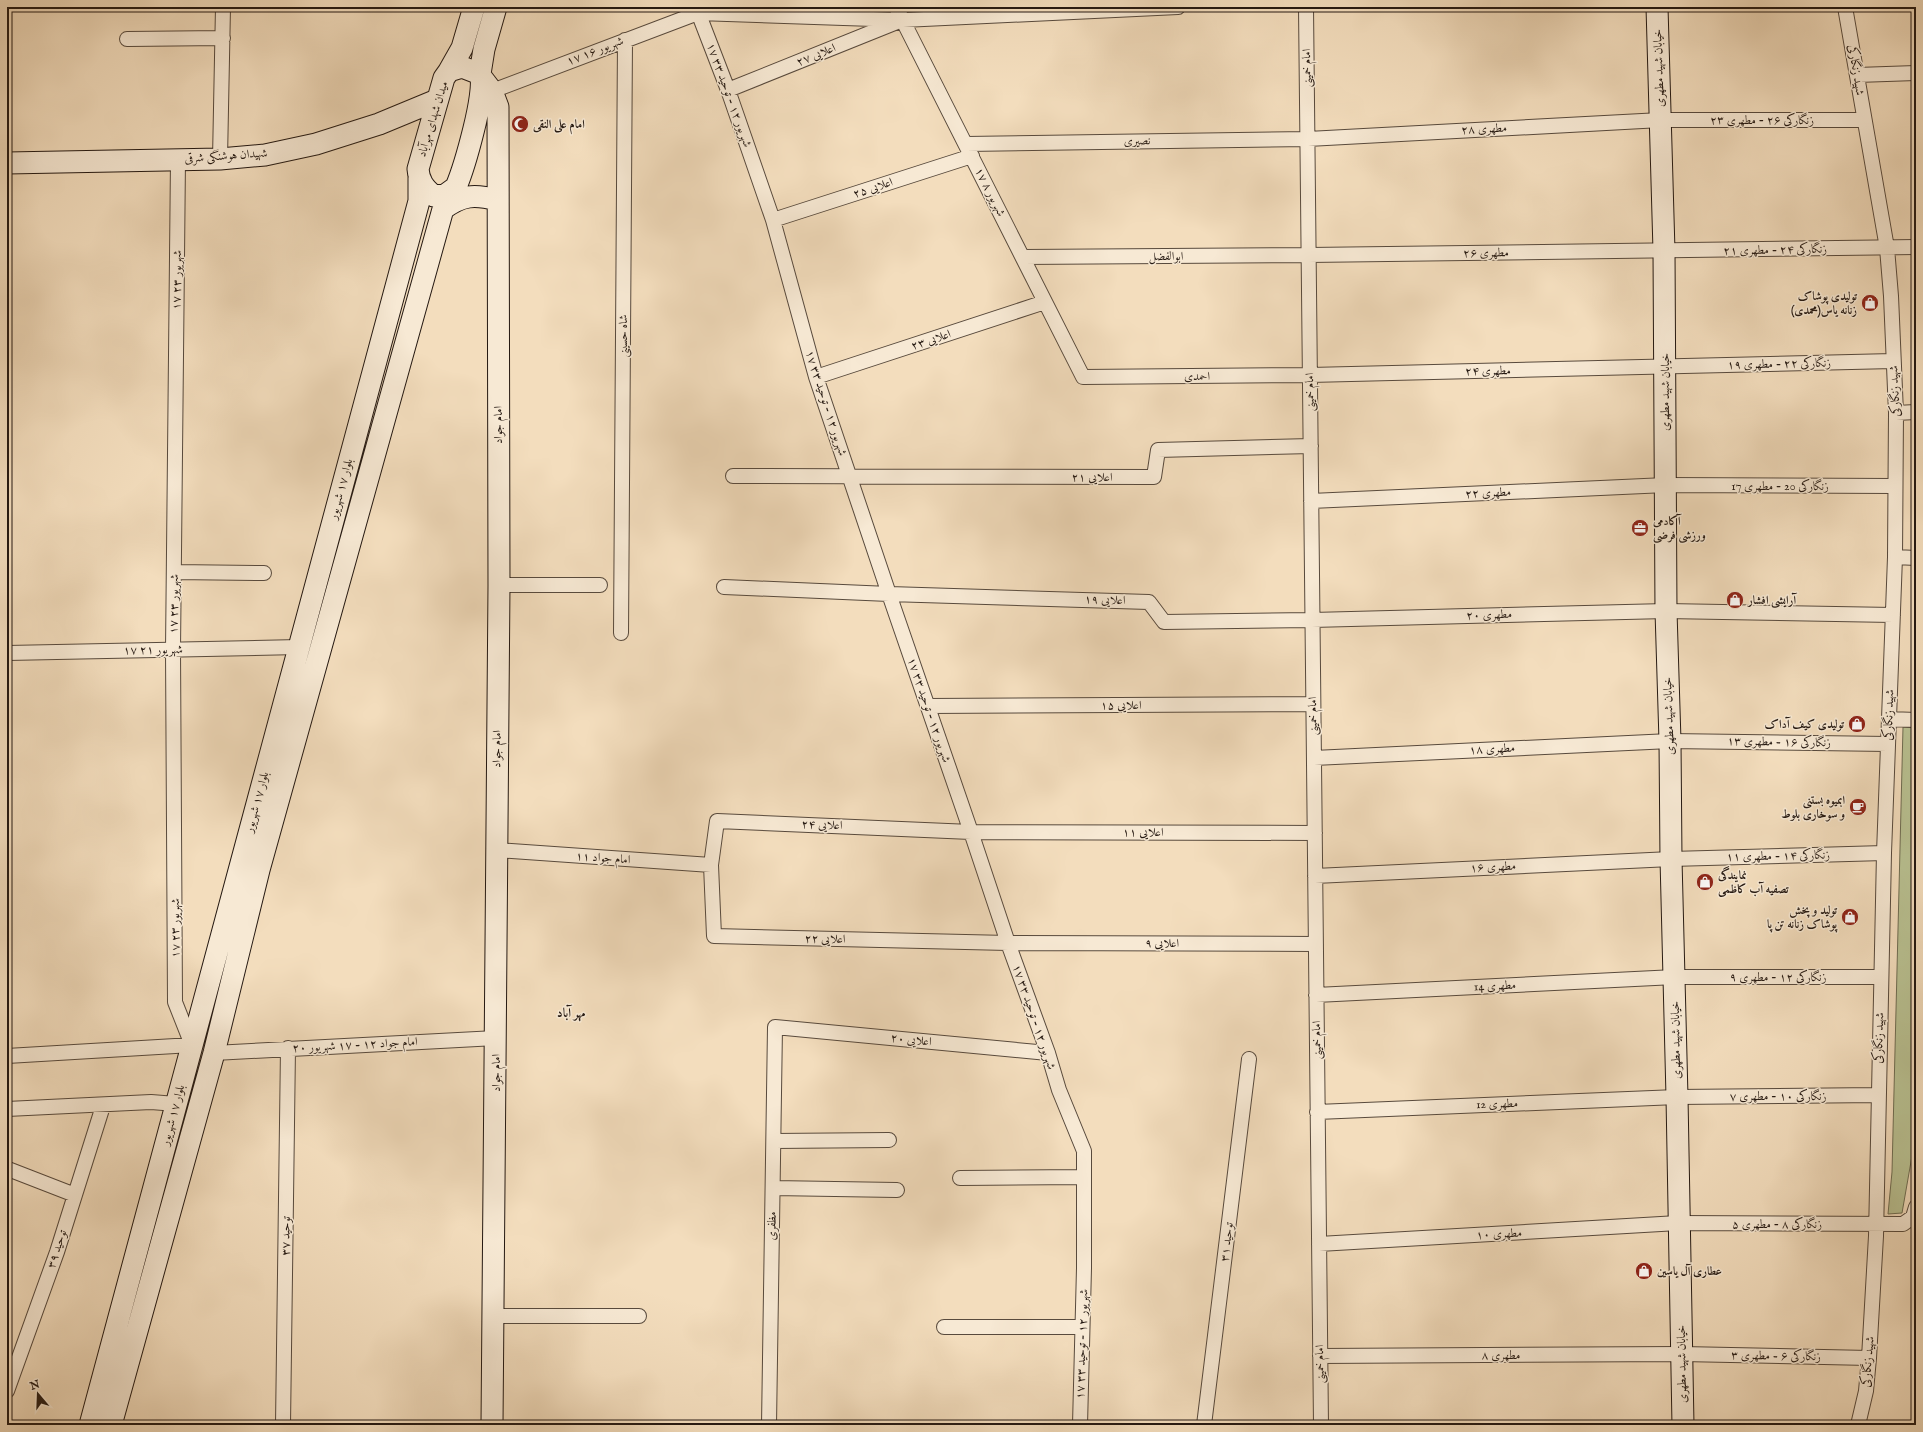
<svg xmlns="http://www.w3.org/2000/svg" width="1923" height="1432" viewBox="0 0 1923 1432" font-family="'IM FELL English',Amiri,serif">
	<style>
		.green { fill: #b9c192; stroke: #6f6d52 }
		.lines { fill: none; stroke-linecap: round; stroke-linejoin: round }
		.street-casing { stroke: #584a3d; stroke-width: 16 }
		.secondary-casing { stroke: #251912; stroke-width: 23 }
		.street { stroke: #f7e9d4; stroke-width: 14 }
		.secondary { stroke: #f7e9d4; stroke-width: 21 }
		.labels { text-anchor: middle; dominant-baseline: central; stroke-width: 3; stroke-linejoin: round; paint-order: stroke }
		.street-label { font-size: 12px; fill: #251912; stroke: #f7e9d4 }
		.poi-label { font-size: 12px; font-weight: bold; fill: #251912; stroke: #f7e9d4; text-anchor: start }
		.neighbourhood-label { font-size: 13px; font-weight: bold; fill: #251912; stroke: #f7e9d4 }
	</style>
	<rect width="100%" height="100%" fill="#f3ddbd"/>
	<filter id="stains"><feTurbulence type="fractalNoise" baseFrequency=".005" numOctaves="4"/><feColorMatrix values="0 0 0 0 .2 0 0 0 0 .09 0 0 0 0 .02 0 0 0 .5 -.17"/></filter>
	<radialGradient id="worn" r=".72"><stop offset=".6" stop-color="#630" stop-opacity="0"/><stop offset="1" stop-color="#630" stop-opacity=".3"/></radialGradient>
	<!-- green -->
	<path class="green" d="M1903,727L1916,728V1133L1902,1213L1888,1214L1892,1172Z"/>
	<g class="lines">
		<defs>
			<path id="street" d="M696,7L728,90L773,220L816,377L889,594L971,832L1008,943L1048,1053L1059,1090L1084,1151V1268L1080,1425
				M896,7L1083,377L1310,375L1893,361
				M1306,7L1321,1425
				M1845,7L1887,248L1891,296L1896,413L1895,557L1884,853L1876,1236L1869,1358L1866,1391L1858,1425
				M127,39L223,38
				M1857,75L1916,73
				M728,90L897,22
				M492,91L698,13L903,20L1178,7
				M966,144L1308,139L1661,120H1864
				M220,159L223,7
				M773,220L972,156
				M1023,257L1309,255L1916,247
				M816,377L1045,302
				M1896,413L1916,412
				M733,476L1154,477L1158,450L1311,446
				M1311,501L1666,485L1895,486
				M1895,557L1916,558
				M174,572L264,573
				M499,585H600
				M724,587L889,594L1149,602L1164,622L1312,620L1666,611L1893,615
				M621,633L625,40
				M7,653L299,647
				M928,706L1313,704
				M1889,719L1916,720
				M1314,758L1670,741L1888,744
				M1315,833L971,832L717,821L711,865L714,936L1008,943L1316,944
				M496,850L711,865
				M1315,876L1671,859L1884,853
				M1316,995L1675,977H1881
				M214,1053L496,1038
				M7,1056L192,1045L175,1002L173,650L178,159
				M7,1109L151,1102L176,1104
				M1317,1112L1677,1097L1878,1095
				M774,1141L889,1140
				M8,1169L75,1195
				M960,1178L1084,1177
				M773,1188L897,1190
				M1319,1244L1678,1223L1903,1224L1913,1217L1916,1207
				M493,1316H639
				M944,1327H1082
				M1320,1356L1682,1354L1869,1358
				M7,1391L57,1252L103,1106
				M283,1425L288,1048
				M769,1425L775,1027L1048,1053
				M1204,1425L1249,1059"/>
			<path id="secondary" d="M1657,7L1664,251L1666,611L1670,741L1671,859L1677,1097L1683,1425
				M462,67L480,74C487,91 464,168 456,187L445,195L434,196C424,188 419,181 418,169L444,78L449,71Z
				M449,71L462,48L474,7
				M480,74L484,49L496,7
				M482,78L492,91L498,107L499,585L492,1425
				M7,163L220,159L265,155L316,144L379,124L437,100
				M443,209C462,195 474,194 497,200
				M90,1425L419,201V178
				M111,1425L214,1053L259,870L443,209L453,191"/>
		</defs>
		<!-- street casing -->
		<use href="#street" class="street-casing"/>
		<!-- secondary casing -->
		<use href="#secondary" class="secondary-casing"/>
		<!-- street -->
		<use href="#street" class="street"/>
		<!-- secondary -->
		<use href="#secondary" class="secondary"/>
	</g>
	<!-- icons -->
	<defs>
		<symbol id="mosque-disc" viewBox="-11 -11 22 22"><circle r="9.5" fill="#8f2418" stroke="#f7e9d4"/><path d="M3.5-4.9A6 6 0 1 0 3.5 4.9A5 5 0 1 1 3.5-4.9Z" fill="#fff"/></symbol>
		<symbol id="shop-disc" viewBox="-11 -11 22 22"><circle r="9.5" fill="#8f2418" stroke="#f7e9d4"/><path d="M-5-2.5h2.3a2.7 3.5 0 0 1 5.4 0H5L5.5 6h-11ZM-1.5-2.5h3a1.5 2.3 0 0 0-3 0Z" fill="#fff"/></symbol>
		<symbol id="office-disc" viewBox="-11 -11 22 22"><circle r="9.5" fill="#8f2418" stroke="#f7e9d4"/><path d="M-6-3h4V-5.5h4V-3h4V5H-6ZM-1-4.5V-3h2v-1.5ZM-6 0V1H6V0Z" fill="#fff"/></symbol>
		<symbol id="cafe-disc" viewBox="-11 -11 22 22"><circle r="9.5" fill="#8f2418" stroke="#f7e9d4"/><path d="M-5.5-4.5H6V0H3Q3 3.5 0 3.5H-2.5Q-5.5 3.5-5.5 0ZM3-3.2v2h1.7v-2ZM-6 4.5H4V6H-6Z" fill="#fff"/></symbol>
	</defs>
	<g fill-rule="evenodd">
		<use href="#mosque-disc" x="510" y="114" width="20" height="20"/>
		<use href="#shop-disc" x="1860" y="293" width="20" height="20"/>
		<use href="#office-disc" x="1630" y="518" width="20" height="20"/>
		<use href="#shop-disc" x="1725" y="590" width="20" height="20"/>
		<use href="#shop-disc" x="1847" y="714" width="20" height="20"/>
		<use href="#cafe-disc" x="1848" y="797" width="20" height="20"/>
		<use href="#shop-disc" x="1695" y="872" width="20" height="20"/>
		<use href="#shop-disc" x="1840" y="907" width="20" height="20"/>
		<use href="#shop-disc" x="1634" y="1261" width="20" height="20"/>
	</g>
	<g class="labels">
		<!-- street labels -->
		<g class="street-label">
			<text transform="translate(595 51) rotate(-21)">۱۷ شهریور ۱۶</text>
			<text transform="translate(816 55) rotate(-22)">اعلایی ۲۷</text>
			<text transform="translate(1307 68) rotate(-91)">امام خمینی</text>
			<text transform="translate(1659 68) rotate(-92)">خیابان شهید مطهری</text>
			<text transform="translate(1856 70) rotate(81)">شهید زنگارکی</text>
			<text transform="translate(729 95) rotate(70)">۱۷ شهریور ۱۲ - توحید ۳۳</text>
			<text transform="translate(433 119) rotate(-73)">میدان شهدای مهرآباد</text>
			<text x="1762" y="120">زنگارکی ۲۶ - مطهری ۲۳</text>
			<text transform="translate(1484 129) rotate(-3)">مطهری ۲۸</text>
			<text transform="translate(1137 141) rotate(-1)">نصیری</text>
			<text transform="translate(226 156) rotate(-4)">شهیدان هوشنگی شرقی</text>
			<text transform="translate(873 188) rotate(-18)">اعلایی ۲۵</text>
			<text transform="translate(990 192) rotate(63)">۱۷ شهریور ۸</text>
			<text transform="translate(1775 250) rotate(-1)">زنگارکی ۲۴ - مطهری ۲۱</text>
			<text transform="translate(1486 253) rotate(-1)">مطهری ۲۶</text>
			<text x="1166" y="256">ابوالفضل</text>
			<text transform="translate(177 280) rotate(-89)">۱۷ شهریور ۲۳</text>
			<text transform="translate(623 336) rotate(-90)">شاه حسینی</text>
			<text transform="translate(931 340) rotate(-18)">اعلایی ۲۳</text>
			<text transform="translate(1779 364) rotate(-1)">زنگارکی ۲۲ - مطهری ۱۹</text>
			<text transform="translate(1488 371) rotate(-1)">مطهری ۲۴</text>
			<text x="1197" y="376">احمدی</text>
			<text transform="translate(1895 391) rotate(-93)">شهید زنگارکی</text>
			<text transform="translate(1310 392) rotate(-91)">امام خمینی</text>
			<text transform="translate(1665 392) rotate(-90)">خیابان شهید مطهری</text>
			<text transform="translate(826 403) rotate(72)">۱۷ شهریور ۱۲ - توحید ۳۳</text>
			<text transform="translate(498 425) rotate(-90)">امام جواد</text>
			<text x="1092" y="477">اعلایی ۲۱</text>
			<text x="1780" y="486">زنگارکی 20 - مطهری 17</text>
			<text transform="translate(341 489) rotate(-75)">بلوار ۱۷ شهریور</text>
			<text transform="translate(1488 493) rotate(-3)">مطهری ۲۲</text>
			<text transform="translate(1105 600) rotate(2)">اعلایی ۱۹</text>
			<text transform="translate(174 604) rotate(-89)">۱۷ شهریور ۲۳</text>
			<text transform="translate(1489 615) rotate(-2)">مطهری ۲۰</text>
			<text transform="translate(153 650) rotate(-1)">۱۷ شهریور ۲۱</text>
			<text x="1121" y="705">اعلایی ۱۵</text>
			<text transform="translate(929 710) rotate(71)">۱۷ شهریور ۱۲ - توحید ۳۳</text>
			<text transform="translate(1889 715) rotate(-88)">شهید زنگارکی</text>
			<text transform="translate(1313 716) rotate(-91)">امام خمینی</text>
			<text transform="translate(1669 716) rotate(-92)">خیابان شهید مطهری</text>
			<text transform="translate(1779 742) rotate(1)">زنگارکی ۱۶ - مطهری ۱۳</text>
			<text transform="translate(497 749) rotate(-89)">امام جواد</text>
			<text transform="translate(1492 749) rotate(-3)">مطهری ۱۸</text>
			<text transform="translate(257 802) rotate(-75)">بلوار ۱۷ شهریور</text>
			<text transform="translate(822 825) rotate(2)">اعلایی ۲۴</text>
			<text x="1143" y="832">اعلایی ۱۱</text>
			<text transform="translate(1778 856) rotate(-1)">زنگارکی ۱۴ - مطهری ۱۱</text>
			<text transform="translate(603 858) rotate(4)">امام جواد ۱۱</text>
			<text transform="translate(1493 867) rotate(-3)">مطهری ۱۶</text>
			<text transform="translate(175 928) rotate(-90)">۱۷ شهریور ۲۳</text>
			<text transform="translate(825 939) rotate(1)">اعلایی ۲۲</text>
			<text x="1162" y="943">اعلایی ۹</text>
			<text x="1778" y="977">زنگارکی ۱۲ - مطهری ۹</text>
			<text transform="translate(1495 986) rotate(-3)">مطهری 14</text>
			<text transform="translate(1034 1017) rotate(71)">۱۷ شهریور ۱۲ - توحید ۳۳</text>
			<text transform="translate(1879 1038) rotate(-88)">شهید زنگارکی</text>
			<text transform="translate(911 1040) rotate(6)">اعلایی ۲۰</text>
			<text transform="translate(1317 1040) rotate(-91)">امام خمینی</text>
			<text transform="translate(1676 1040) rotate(-91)">خیابان شهید مطهری</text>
			<text transform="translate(355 1045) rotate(-3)">امام جواد ۱۲ - ۱۷ شهریور ۲۰</text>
			<text transform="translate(496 1073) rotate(-90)">امام جواد</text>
			<text x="1778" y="1096">زنگارکی ۱۰ - مطهری ۷</text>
			<text transform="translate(1497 1104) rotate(-2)">مطهری 12</text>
			<text transform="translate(173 1115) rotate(-75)">بلوار ۱۷ شهریور</text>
			<text x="1777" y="1224">زنگارکی ۸ - مطهری ۵</text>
			<text transform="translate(772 1226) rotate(-89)">مظفری</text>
			<text transform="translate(1499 1234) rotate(-3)">مطهری ۱۰</text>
			<text transform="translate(286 1236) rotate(-89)">توحید ۳۷</text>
			<text transform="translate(1227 1242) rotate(-83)">توحید ۳۱</text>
			<text transform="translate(57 1249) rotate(-72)">توحید ۳۹</text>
			<text transform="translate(1082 1344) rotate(-88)">۱۷ شهریور ۱۲ - توحید ۳۳</text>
			<text x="1501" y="1355">مطهری ۸</text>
			<text transform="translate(1776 1356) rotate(1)">زنگارکی ۶ - مطهری ۳</text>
			<text transform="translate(1868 1362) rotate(-85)">شهید زنگارکی</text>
			<text transform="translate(1320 1364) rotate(-91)">امام خمینی</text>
			<text transform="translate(1682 1364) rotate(-91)">خیابان شهید مطهری</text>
		</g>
		<!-- poi labels -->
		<g class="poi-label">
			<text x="533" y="124">امام علی النقی</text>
			<text x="1857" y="296" text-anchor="end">تولیدی پوشاک<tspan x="1857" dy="14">زنانه یاس(محمدی)</tspan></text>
			<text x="1653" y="521">آکادمی<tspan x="1653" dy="14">ورزشی فرضی</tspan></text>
			<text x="1748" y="600">آرایشی افشار</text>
			<text x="1844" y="724" text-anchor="end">تولیدی کیف آداک</text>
			<text x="1845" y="800" text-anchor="end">ابمیوه بستنی<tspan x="1845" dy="14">و ‌سوخاری بلوط</tspan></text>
			<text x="1718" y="875">نمایندگی<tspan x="1718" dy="14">تصفیه آب کاظمی</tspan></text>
			<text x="1837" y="910" text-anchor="end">تولید و پخش<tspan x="1837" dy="14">پوشاک زنانه تن پا</tspan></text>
			<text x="1657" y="1271">عطاری آل یاسین</text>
		</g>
		<!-- neighbourhood labels -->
		<g class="neighbourhood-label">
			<text x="571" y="1013">مهر آباد</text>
		</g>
	</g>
	<!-- margin -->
	<rect width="1923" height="1432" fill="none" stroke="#f3ddbd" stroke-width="24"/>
	<rect x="8" y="8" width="1907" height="1416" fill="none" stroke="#251912" stroke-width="2"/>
	<rect x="12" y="12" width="1899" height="1408" fill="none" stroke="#251912"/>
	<!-- north arrow -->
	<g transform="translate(38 1394) rotate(341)" stroke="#f7e9d4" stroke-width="3" paint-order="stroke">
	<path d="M0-3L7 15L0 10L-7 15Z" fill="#251912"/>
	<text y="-6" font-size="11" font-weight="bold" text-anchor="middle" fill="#251912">N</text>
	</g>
	<rect width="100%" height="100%" filter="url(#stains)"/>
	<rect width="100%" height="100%" fill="url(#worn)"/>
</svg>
